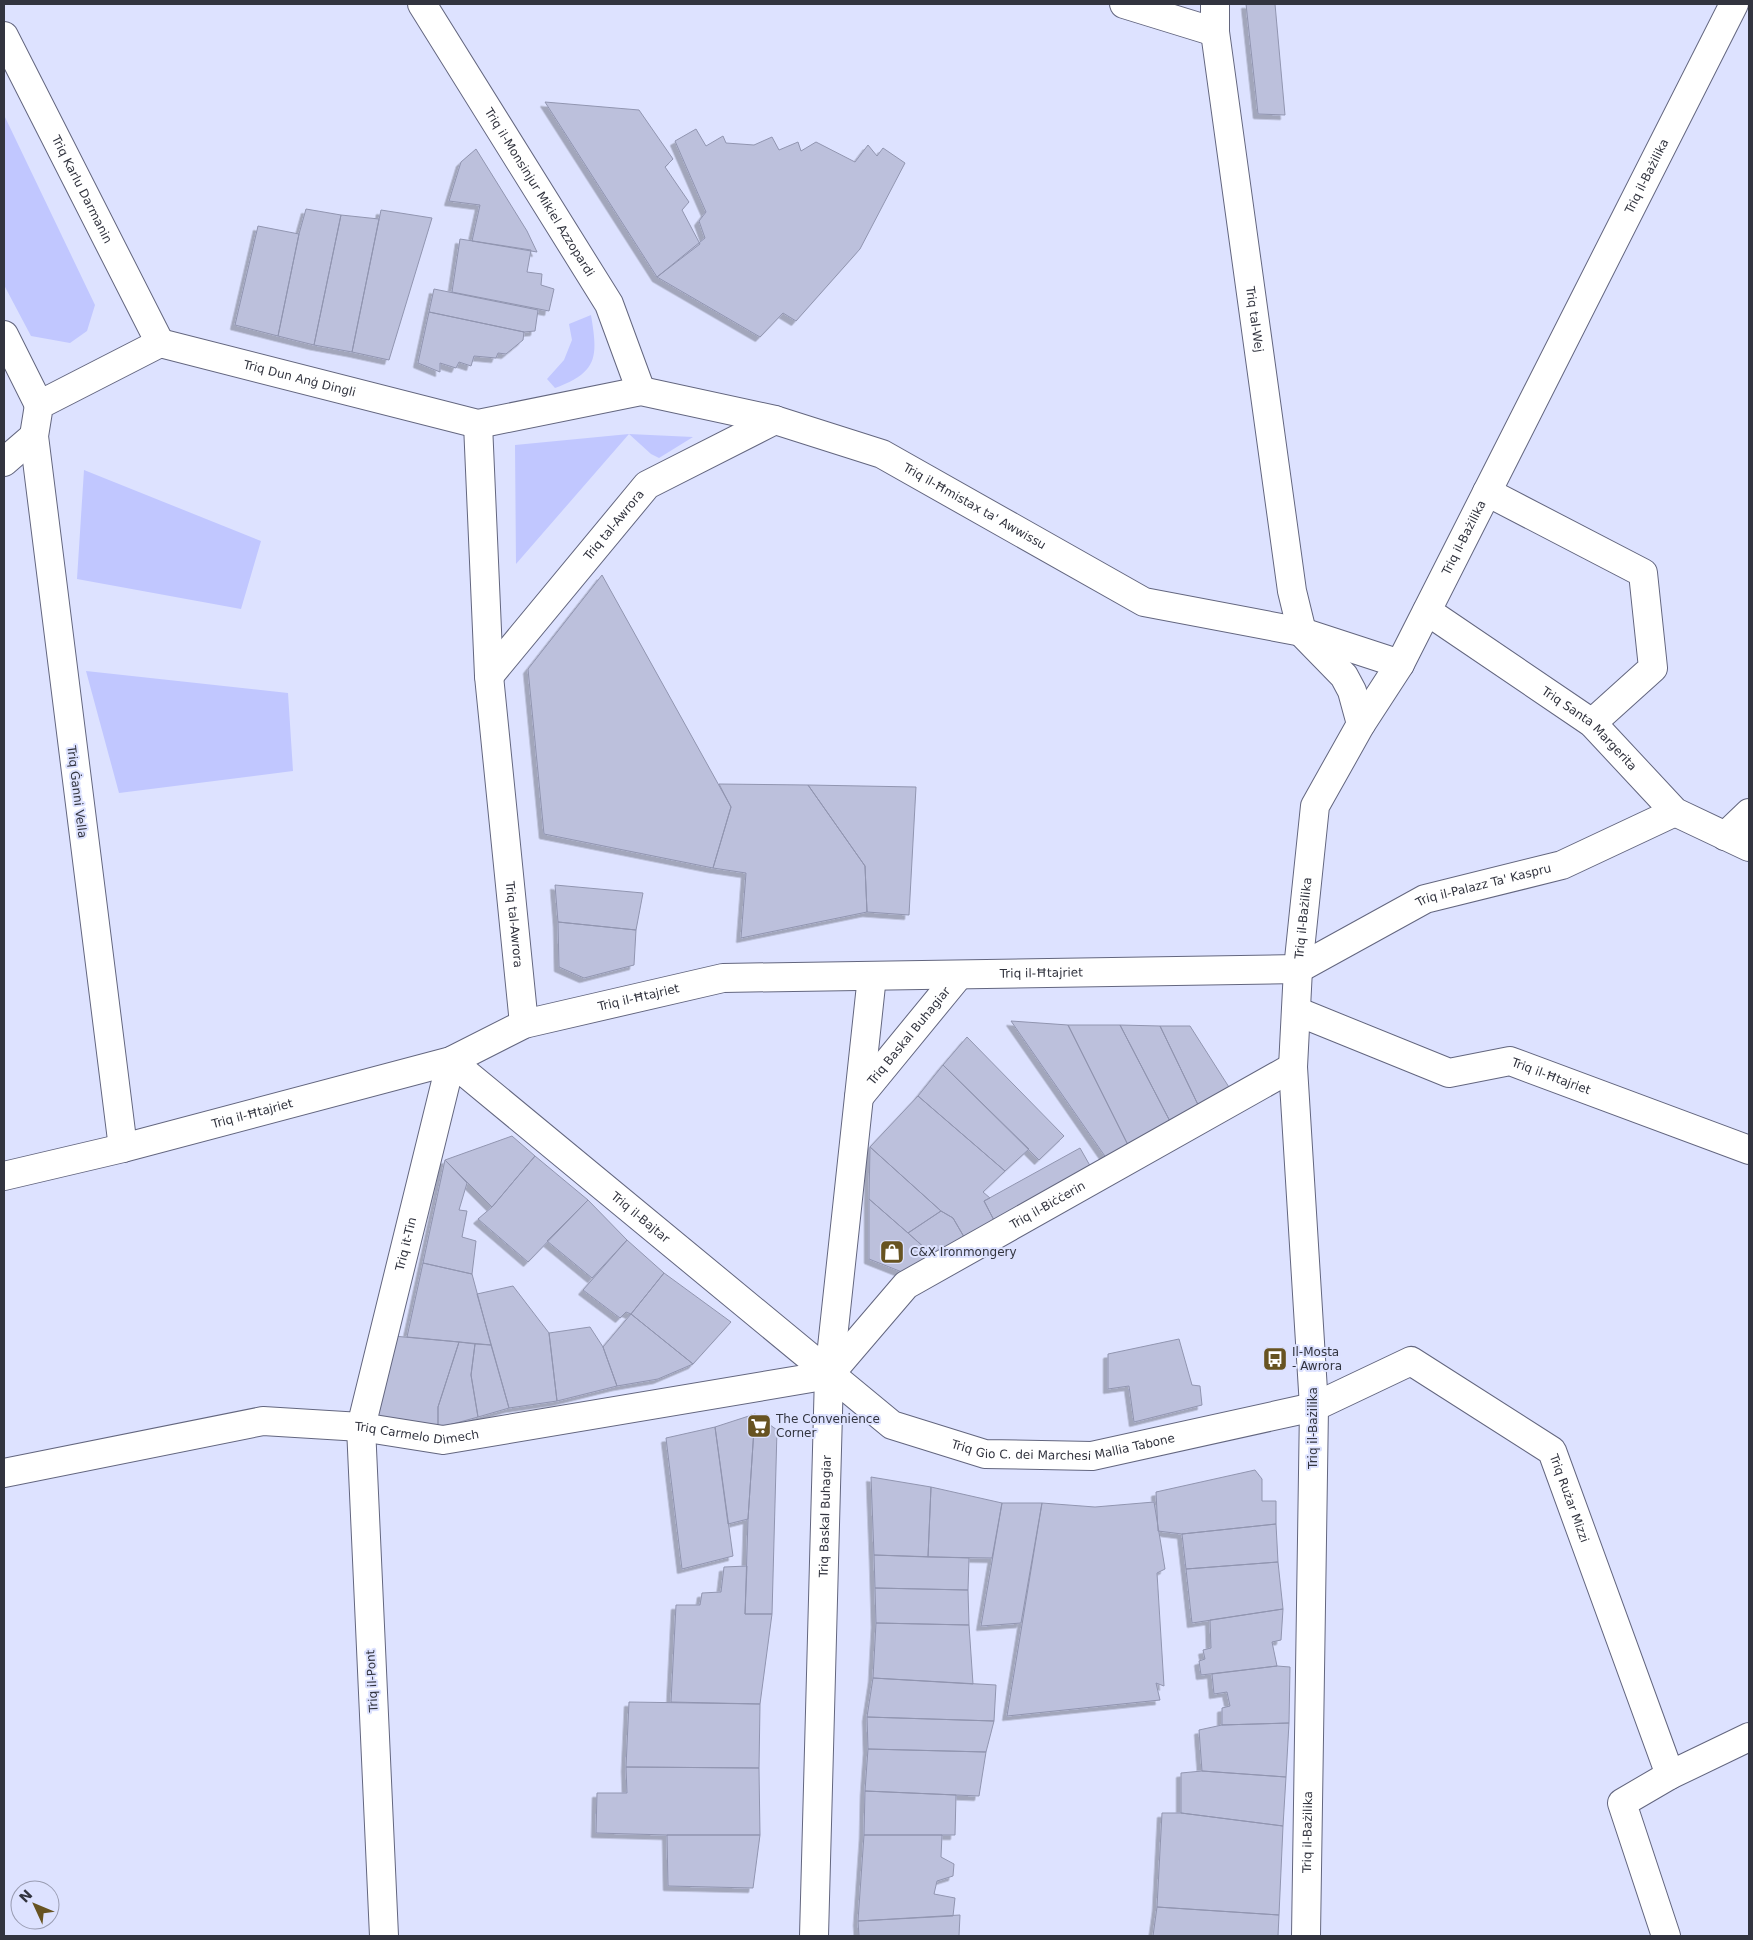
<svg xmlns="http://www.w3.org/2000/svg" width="1753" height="1940" viewBox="0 0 1753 1940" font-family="'DejaVu Sans',sans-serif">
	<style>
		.green { fill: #c1c7ff }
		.building { fill: #bcc0dc; stroke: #9195b0; filter: url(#shadow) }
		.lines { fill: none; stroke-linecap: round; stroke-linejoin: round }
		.minor-casing { stroke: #63667f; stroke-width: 30 }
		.minor { stroke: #fff; stroke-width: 28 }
		.labels { text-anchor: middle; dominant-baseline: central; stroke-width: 4; stroke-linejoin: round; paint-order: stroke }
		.street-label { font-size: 12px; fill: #32343f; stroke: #dde2ff }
		.poi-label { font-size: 12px; fill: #32343f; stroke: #dde2ff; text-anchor: start }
	</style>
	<defs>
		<filter id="shadow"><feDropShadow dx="-4.5" dy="4.5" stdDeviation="0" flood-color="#0004"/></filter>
	</defs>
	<rect width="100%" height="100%" fill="#dde2ff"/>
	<!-- green -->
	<path class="green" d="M4,115L95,305L87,331L70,343L31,336L4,285Z
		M591,315C598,357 598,372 555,388L547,379L564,360L572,340L569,324Z
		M629,434L516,564L515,445L629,434L693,437L659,458L651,454Z
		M84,470L261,541L241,609L77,579Z
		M86,671L288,693L293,771L119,793Z"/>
	<!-- building -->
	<path class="building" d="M1246,4H1275L1285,115L1258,114Z
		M545,102L639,110L673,159L665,167L689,202L682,210L700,244L657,277Z
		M696,129L706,146L723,136L726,143L754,145L772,137L779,150L798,142L801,151L816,142L855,162L868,145L877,156L883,148L905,163L860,249L796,321L783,313L760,337L657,277L705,238L699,221L706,212L675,141Z
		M476,149L527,231L537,252L472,241L480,205L449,201L461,162Z
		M306,209L341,215L314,345L278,336L299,234Z
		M381,210L432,218L389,360L352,352Z
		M341,215L379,219L352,352L314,345Z
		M258,226L299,234L278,336L235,325Z
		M460,239L531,250L527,272L542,274L541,285L554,289L549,311L452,292Z
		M434,289L538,310L535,331L524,332L429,312Z
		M429,312L524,332L523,340L506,354L498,353L496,358L474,356L471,366L459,362L456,368L440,363V372L418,363Z
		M602,575L731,807L713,868L544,834L528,669Z
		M719,784L808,785L865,866L867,912L741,938L746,873L713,868L731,807Z
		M808,785L916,787L909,915L867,912L865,866Z
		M555,885L643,893L636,930L558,922Z
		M558,922L636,930L634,965L584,978L559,967Z
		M1011,1021L1068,1025L1131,1151L1109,1162Z
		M1068,1025H1120L1174,1129L1131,1151Z
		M1120,1025L1160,1026L1202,1113L1174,1129Z
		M1160,1026H1190L1234,1095L1202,1113Z
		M967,1037L1064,1136L1039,1160L943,1065Z
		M943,1065L1029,1149L1005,1171L918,1096Z
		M918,1096L1005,1171L983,1192L990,1198L984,1201L997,1226L967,1242L953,1218L941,1211L870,1147Z
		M512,1136L535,1156L492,1207L445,1160Z
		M870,1147L941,1211L908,1233L869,1199Z
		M1080,1148L1097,1178L997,1226L984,1201Z
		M535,1156L588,1200L528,1262L478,1219L492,1207Z
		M445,1160L467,1183L459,1210L467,1211L462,1237L476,1241L472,1274L423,1263Z
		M869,1199L908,1233L937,1259L907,1274L869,1259Z
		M588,1200L627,1240L592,1278L547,1241Z
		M941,1211L953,1218L967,1242L937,1259L908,1233Z
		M627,1240L664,1273L631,1314L626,1312L620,1318L583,1290Z
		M423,1263L472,1274L491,1345L407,1337Z
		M664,1273L731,1322L693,1364L631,1314Z
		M513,1286L549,1333L557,1401L509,1408L477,1294Z
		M631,1314L693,1364L658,1379L617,1386L603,1347Z
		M590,1327L603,1347L617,1386L557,1401L549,1333Z
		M393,1336L459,1342L438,1407V1428L372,1418Z
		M1179,1339L1192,1385L1200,1386L1202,1405L1134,1422L1129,1386L1108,1389V1354Z
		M459,1342L475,1344L471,1375L478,1417L438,1428V1407Z
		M475,1344L491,1345L509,1408L478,1417L471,1375Z
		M755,1414L777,1430L772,1614H745L748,1519Z
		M755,1414L748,1519L728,1524L715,1427Z
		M715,1427L733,1556L682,1569L666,1438Z
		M1255,1470L1262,1479V1501H1276V1524L1182,1534L1158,1531L1156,1492Z
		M871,1477L931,1487L928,1557L874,1555Z
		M931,1487L1002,1503L992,1558L928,1557Z
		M1154,1502L1165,1569L1157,1573L1164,1686L1156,1683L1160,1700L1007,1716L1042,1503L1095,1507Z
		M1002,1503H1042L1021,1623L981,1626Z
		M1276,1524L1278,1562L1186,1569L1182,1534Z
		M874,1555L969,1558L968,1590L875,1588Z
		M1278,1562L1283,1609L1192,1623L1186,1569Z
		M747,1566L745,1614H772L760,1704L671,1702L676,1605H700L702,1593L721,1592L724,1567Z
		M875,1588L968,1590L969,1625L876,1623Z
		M1283,1609L1281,1640L1272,1642L1277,1666L1201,1675L1199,1661L1205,1659L1203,1650L1211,1648L1210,1620Z
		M876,1623L969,1625L973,1684L873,1678Z
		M1277,1666L1290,1667L1289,1723L1222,1725V1708L1230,1706L1227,1692L1214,1694L1212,1674Z
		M873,1678L996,1685L994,1721L867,1717Z
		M629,1702L760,1704L759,1768L626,1767Z
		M867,1717L994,1721L986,1752L868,1749Z
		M1289,1723L1286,1777L1202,1771L1199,1730L1222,1725Z
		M868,1749L986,1752L979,1796L865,1791Z
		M626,1767L759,1768L760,1835H667L596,1833L597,1793H627Z
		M1202,1771L1286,1777L1283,1826L1181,1813V1773Z
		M865,1791L956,1795L955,1835H864Z
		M1162,1813H1181L1283,1826L1279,1915L1157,1907Z
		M667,1835H760L753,1888L668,1886Z
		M864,1835H942L941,1857L954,1864L953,1876L937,1881L934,1894L955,1898L953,1916L858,1921Z
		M1157,1907L1279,1915L1278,1936H1153Z
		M960,1915L959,1936H859L858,1921Z"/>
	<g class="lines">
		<defs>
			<g id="minor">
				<path id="s1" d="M422,4L609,304L641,391"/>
				<path d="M1124,4L1215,32"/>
				<path id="s2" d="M1215,4V32L1292,591L1302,632"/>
				<path id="s3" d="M4,36L160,343"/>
				<path d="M4,335L39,405"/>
				<path id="s4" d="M478,424L489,676L524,1024"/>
				<path d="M4,462L34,436"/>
				<path d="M1487,492L1643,573L1653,668L1592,723"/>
				<path id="s5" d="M1427,611L1592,723L1675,812L1749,847"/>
				<path d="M1304,635L1344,676L1352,691L1361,724"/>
				<path id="s6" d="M489,676L647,485L775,420"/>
				<path d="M1725,836L1749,813"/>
				<path id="s7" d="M1296,1011L1449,1073L1510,1061L1749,1150"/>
				<path id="s8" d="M859,1097L959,975"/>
				<path id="s9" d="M123,1148L34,436L39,405L160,343L478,424L641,391L775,420L882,454L1144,602L1302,632L1400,664"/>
				<path id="s10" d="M4,1176L123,1148L451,1061L524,1024L723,978L1298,969L1425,899L1562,865L1675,812"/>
				<path id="s11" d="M829,1375L906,1285L1293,1067"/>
				<path id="s12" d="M4,1473L263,1421L361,1427L443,1440L829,1375"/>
				<path id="s13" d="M384,1936L361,1427L451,1061L892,1425L985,1454L1092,1456L1314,1407L1411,1361L1552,1451L1670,1775L1749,1737"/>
				<path id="s14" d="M814,1936L829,1375L872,976"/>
				<path id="s15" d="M1306,1936L1314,1407L1293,1067L1298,969L1315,806L1361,724L1400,664L1734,4"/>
				<path d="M1666,1936L1622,1803L1670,1775"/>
			</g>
		</defs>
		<!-- minor casing -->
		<use href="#minor" class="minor-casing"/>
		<!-- minor -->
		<use href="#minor" class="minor"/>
	</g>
	<!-- icons -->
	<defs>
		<symbol id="shop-square" viewBox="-11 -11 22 22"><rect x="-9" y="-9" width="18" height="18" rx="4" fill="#675321" stroke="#dde2ff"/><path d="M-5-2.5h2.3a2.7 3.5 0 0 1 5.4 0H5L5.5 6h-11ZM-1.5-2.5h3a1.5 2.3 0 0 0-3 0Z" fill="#fff"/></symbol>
		<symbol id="bus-square" viewBox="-11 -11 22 22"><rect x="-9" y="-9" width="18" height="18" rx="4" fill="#675321" stroke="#dde2ff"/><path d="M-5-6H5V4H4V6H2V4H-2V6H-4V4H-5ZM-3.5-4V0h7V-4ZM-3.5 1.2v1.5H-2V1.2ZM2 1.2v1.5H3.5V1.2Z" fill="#fff"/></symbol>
		<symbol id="supermarket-square" viewBox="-11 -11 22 22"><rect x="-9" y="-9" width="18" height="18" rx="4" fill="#675321" stroke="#dde2ff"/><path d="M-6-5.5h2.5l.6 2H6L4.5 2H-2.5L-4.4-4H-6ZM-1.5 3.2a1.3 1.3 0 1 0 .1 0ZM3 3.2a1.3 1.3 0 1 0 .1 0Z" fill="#fff"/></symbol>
	</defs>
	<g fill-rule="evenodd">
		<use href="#shop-square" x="878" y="1238" width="28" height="28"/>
		<use href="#bus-square" x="1261" y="1345" width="28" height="28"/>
		<use href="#supermarket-square" x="745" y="1412" width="28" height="28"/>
	</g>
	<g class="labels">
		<!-- street labels -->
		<g class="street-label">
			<text stroke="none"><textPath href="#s15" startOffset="1844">Triq il-Bażilika</textPath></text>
			<text stroke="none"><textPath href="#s3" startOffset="172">Triq Karlu Darmanin</textPath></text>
			<text stroke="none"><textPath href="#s1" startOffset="222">Triq il-Monsinjur Mikiel Azzopardi</textPath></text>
			<text stroke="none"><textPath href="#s2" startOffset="318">Triq tal-Wej</textPath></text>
			<text stroke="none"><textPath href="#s9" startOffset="1029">Triq Dun Anġ Dingli</textPath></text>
			<text stroke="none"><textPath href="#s9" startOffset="1735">Triq il-Ħmistax ta' Awwissu</textPath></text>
			<text stroke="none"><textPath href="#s6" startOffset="196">Triq tal-Awrora</textPath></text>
			<text stroke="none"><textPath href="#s15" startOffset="1439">Triq il-Bażilika</textPath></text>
			<text stroke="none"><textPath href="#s5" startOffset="201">Triq Santa Margerita</textPath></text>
			<text transform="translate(77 792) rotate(83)">Triq Ġanni Vella</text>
			<text stroke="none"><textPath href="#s10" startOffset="1528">Triq il-Palazz Ta' Kaspru</textPath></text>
			<text stroke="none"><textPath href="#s15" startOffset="1019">Triq il-Bażilika</textPath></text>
			<text stroke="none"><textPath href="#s4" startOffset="502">Triq tal-Awrora</textPath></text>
			<text stroke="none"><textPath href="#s10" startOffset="1066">Triq il-Ħtajriet</textPath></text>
			<text stroke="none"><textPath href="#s10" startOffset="661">Triq il-Ħtajriet</textPath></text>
			<text stroke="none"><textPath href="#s8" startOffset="79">Triq Baskal Buhagiar</textPath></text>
			<text stroke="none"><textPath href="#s7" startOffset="271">Triq il-Ħtajriet</textPath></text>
			<text stroke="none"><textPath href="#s10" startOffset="256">Triq il-Ħtajriet</textPath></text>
			<text stroke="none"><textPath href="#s11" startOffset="281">Triq il-Biċċerin</textPath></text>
			<text stroke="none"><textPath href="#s13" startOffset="1132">Triq il-Bajtar</textPath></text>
			<text stroke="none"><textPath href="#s13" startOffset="698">Triq it-Tin</textPath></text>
			<text transform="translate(1313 1428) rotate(-90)">Triq il-Bażilika</text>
			<text stroke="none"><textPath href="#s12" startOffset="419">Triq Carmelo Dimech</textPath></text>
			<text stroke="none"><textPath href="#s13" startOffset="1634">Triq Gio C. dei Marchesi Mallia Tabone</textPath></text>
			<text stroke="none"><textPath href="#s13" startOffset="2215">Triq Rużar Mizzi</textPath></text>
			<text stroke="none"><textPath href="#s14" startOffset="420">Triq Baskal Buhagiar</textPath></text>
			<text transform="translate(372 1681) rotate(-93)">Triq il-Pont</text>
			<text stroke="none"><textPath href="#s15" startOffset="104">Triq il-Bażilika</textPath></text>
		</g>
		<!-- poi labels -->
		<g class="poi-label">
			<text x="910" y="1252">C&amp;X Ironmongery</text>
			<text x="1292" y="1352">Il-Mosta<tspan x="1292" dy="14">- Awrora</tspan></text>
			<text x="776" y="1419">The Convenience<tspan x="776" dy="14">Corner</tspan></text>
		</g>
	</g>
	<!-- border -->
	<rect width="1753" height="1940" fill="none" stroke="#32343f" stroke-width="10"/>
	<!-- north arrow -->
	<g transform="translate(35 1905) rotate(314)"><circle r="24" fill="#dde2ff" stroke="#999cb2"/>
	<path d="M0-4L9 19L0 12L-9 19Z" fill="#675321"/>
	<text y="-8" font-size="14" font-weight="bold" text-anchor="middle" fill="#32343f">N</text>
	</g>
</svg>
